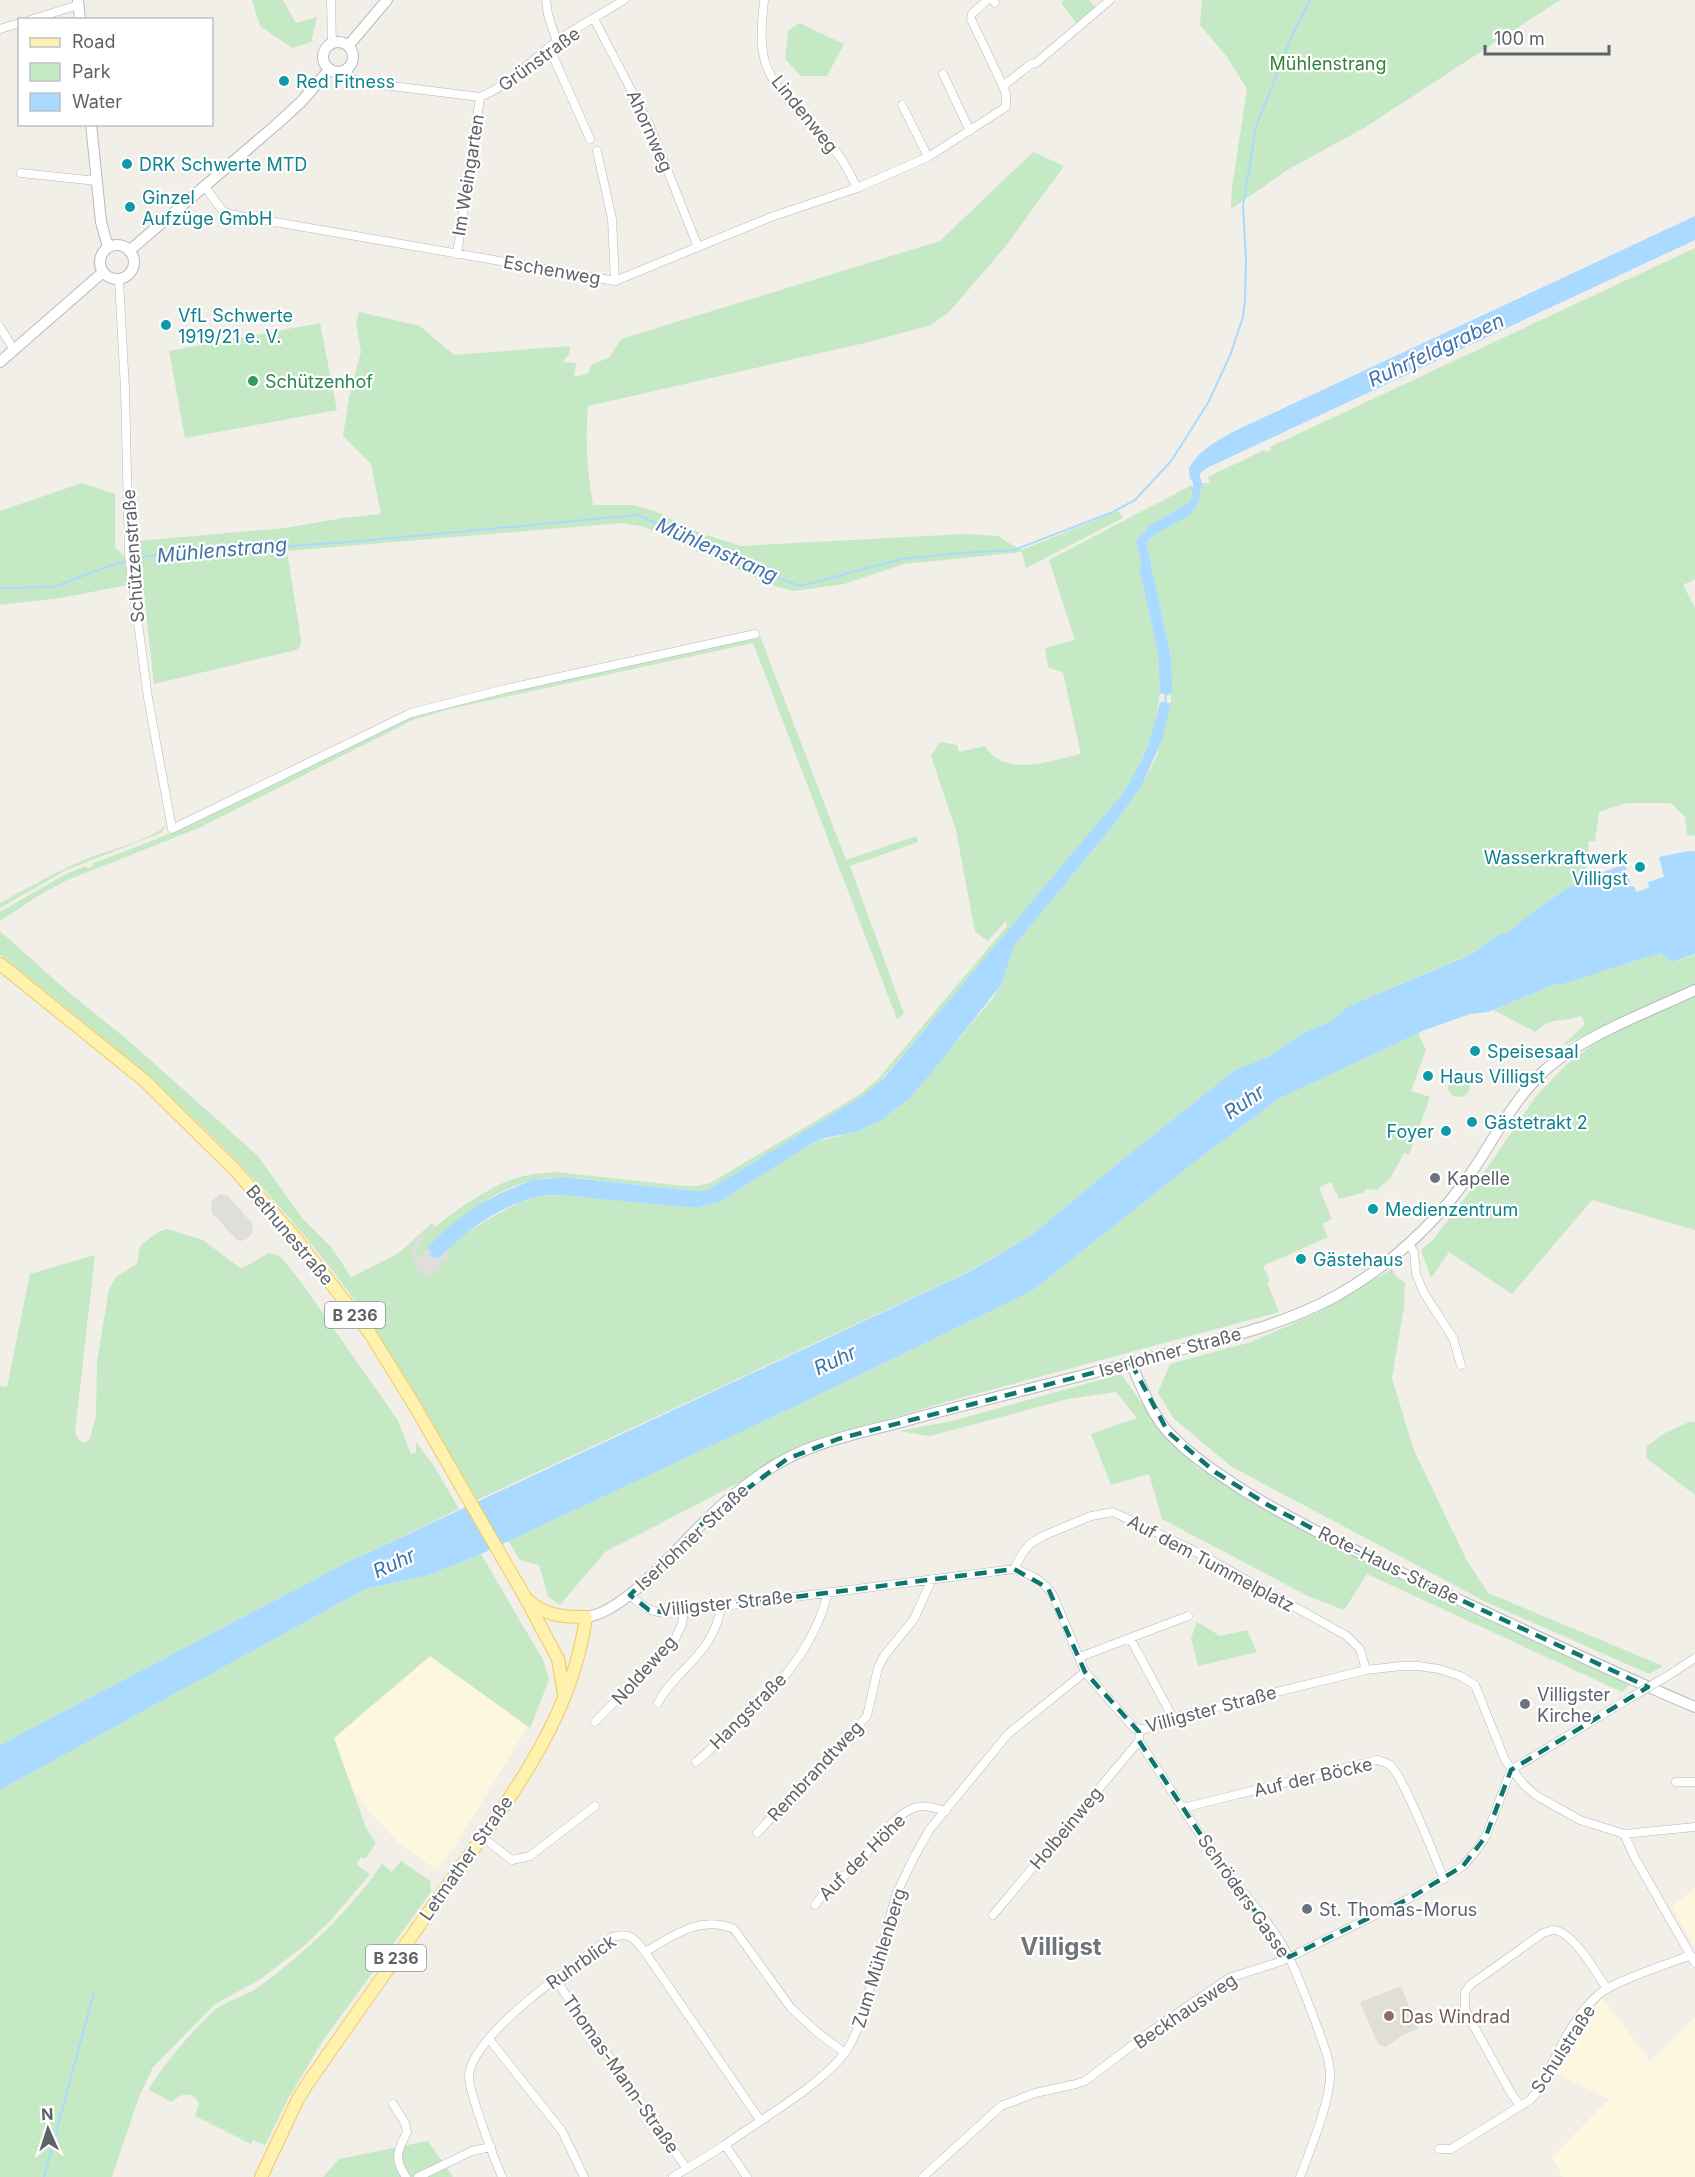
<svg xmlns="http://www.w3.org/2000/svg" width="1695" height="2177" viewBox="0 0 1695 2177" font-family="Inter,sans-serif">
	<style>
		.commercial { fill: #fef7e0 }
		.industrial { fill: #e0deda }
		.education { fill: #e1ded6 }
		.green { fill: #c5e8c5 }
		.water { fill: #aadaff }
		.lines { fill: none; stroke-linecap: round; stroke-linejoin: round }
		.stream { stroke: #aadaff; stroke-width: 2 }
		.canal { stroke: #aadaff; stroke-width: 9 }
		.street-casing { stroke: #b5b8bc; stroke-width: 9 }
		.secondary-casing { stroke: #b6babf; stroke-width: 12 }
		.primary-casing { stroke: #f2c960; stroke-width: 14 }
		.street { stroke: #fff; stroke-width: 8 }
		.secondary { stroke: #fff; stroke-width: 10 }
		.primary { stroke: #fff2af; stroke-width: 12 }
		.street-bridge-casing { stroke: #b5b8bc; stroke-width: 9; stroke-linecap: butt }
		.street-bridge { stroke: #fff; stroke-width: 8 }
		.marked { fill: none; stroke: #0f766e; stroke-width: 4.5; stroke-dasharray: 12 8; stroke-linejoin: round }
		.culture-dot { fill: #0f9aa8; stroke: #fff; stroke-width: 2 }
		.leisure-dot { fill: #2e9e5b; stroke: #fff; stroke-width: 2 }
		.worship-dot { fill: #6b7280; stroke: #fff; stroke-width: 2 }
		.education-dot { fill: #8d6e63; stroke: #fff; stroke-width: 2 }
		.labels { text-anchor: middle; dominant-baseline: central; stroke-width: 4.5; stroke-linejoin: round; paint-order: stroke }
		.shield { fill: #fff; stroke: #8f9295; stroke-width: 1.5 }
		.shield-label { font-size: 16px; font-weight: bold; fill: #5f6368 }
		.street-label { font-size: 18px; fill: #5f6368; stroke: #fff }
		.park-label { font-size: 18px; fill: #348238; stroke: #fff }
		.culture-label { font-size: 18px; fill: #0d838f; stroke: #fff; text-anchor: start }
		.leisure-label { font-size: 18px; fill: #27864d; stroke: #fff; text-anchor: start }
		.worship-label { font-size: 18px; fill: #5b616d; stroke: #fff; text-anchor: start }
		.education-label { font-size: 18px; fill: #785e54; stroke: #fff; text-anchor: start }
		.water-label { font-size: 20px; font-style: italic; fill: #4174aa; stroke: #fff }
		.district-label { font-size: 24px; font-weight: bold; fill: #70757a; stroke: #fff }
	</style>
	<rect width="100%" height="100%" fill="#f1efe8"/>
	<!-- commercial -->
	<path class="commercial" d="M430,1656L528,1726L459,1840L438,1871L399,1843L365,1807L348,1780L334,1738Z
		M1695,1888V1949L1672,1906Z
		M1602,1997L1650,2061L1695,2017V2177H1563L1552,2157L1609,2099L1555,2073Z"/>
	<!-- industrial -->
	<path class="industrial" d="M220,1194L228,1196L252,1223L253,1232L247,1239L241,1241L236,1239L212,1213L211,1202Z
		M432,1223L441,1234L428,1248L431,1252L429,1254L439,1259L452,1245L461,1256L431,1287L399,1253Z"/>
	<!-- education -->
	<path class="education" d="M1401,1986L1418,2029L1403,2035L1386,2047L1378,2044L1360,2002Z"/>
	<!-- green -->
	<path class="green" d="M252,0H283L296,23L317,17L311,42L292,48L260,26Z
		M1064,0H1089L1096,8L1077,24L1061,3Z
		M1202,0H1560L1364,128L1289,169L1231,209L1232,188L1247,89L1227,57L1200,25Z
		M799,23L844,44L827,76H801L785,59L788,31Z
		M1033,152L1064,166L1005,247L949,312L931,325L869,342L588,406C585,439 587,472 593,505H632L655,511L700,533L741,546L964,534L998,536L1021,550L1119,511L1123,518L1026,568L1022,552L904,564L844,584L794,591L775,586L642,526L622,523L287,551L301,640L300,647L296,650L154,684L138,541L285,528L343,518L381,514L371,464L343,436L349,397L361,352L356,323L359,312L420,326L454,355L570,346L569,354L562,362L576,363L574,377L588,373L591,365L610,357L621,339L940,241Z
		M1695,248V579L1683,585L1695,608V836L1687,835L1685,817L1671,803H1626L1599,812L1595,841H1589L1586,870L1581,872L1585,879L1558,894L1505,934H1500L1469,955L1349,1006L1330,1022L1303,1033L1270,1056L1235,1070L1122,1160L1033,1234L970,1271L477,1500C431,1422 388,1341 332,1270C236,1146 122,1051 0,955V931L67,991L129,1041L258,1156L303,1219L332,1248L351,1277L399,1253L432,1223L434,1225C421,1238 402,1247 417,1265L415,1268L419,1272L422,1270L429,1277L443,1264L440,1261L442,1259L448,1261L450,1259L447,1250L457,1239L492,1217L520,1202L542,1196L566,1195L697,1208L721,1201L811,1144C825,1138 839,1137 854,1132C872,1127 893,1113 908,1100L992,999L1001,985L1014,946L1116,822L1143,783L1157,756L1171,703V657L1147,546C1151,530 1169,528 1181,519C1189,513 1195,500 1201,491L1200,483H1210L1208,477L1264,450L1266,452L1271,450L1270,447Z
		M320,323L337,410L185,438L169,351Z
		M82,483L115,494V547L125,558L128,585L60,598L0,605V511Z
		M1192,485L1193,493L1190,502L1150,525L1136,541L1141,563L1139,569L1158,652L1160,693L1155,726L1136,773L1123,793L1068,860L877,1085L864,1095L708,1190L694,1191C664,1188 633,1184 603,1181C580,1178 557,1175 535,1180C490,1189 449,1226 418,1258L416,1256C414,1233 488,1188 508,1181C523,1175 539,1173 555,1172L685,1186H697L710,1183L829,1113L860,1094L878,1079L1007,926L1006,921L988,941L975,932L956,830L931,756L940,742L957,745L959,752L985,746C1005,779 1052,760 1081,754L1063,673L1048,667L1045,648L1075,640L1049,560Z
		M760,636L846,860L916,836L918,842L850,866L904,1014L897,1019L753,643L454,708L415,719L201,827L65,881L38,896L0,921V912L66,874L86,866L87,868L93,866V863C131,849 170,835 207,816C287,777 364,730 449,705Z
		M167,825L161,833L66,870L0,908V903C29,887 58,871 89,858C114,848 146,842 167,825Z
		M1660,953L1672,962L1695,955V1230L1592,1200L1512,1294L1449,1252L1431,1278L1421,1250L1432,1241L1481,1177L1537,1095L1566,1065L1595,1043L1589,1033L1562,1046L1585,1024L1581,1016C1562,1023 1550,1016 1536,1032L1493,1010L1556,984L1560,985Z
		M1418,1033L1426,1050L1411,1091L1430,1097L1409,1155L1404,1153L1390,1179L1376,1190L1366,1189L1363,1193L1339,1199L1331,1182L1319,1188L1332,1219L1322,1224L1328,1237L1263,1266L1270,1281L1267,1283L1279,1312L946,1402L813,1441L740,1482L605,1552L560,1605L548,1596L539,1565L520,1560L508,1541L802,1403L1032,1291L1192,1164L1280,1098Z
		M1448 1086a11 11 0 1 1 22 0a11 11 0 1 1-22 0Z
		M167,1229L203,1240L240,1268H243L269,1253L280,1256L301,1282L397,1419L411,1454L416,1452V1442L434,1466L459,1509L346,1563L0,1745V1386L7,1387L30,1274L95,1255L75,1433L79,1440L84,1443L89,1441L96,1417L97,1362L109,1289L117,1276L137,1264L140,1246L158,1232Z
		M1392,1269L1396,1276L1405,1283L1404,1307L1392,1378L1413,1448L1466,1559L1488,1593L1663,1666L1649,1674L1486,1602L1232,1467L1173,1418L1158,1392L1170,1364L1251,1342L1317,1313Z
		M1121,1374L1165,1436L1198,1468L1293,1524L1440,1599L1630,1684L1622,1692L1367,1574L1344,1610L1308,1596L1162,1519L1149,1474L1111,1485L1091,1434L1137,1418L1116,1392L1068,1399L930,1436L899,1431L952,1421Z
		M1689,1422H1695V1495L1646,1458L1647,1446L1665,1433Z
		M481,1554L543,1660L549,1680L530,1728L430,1656L334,1738L366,1828L376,1843L365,1859L361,1857L356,1864L370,1874L331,1920L304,1946L259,1980L215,2004L153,2067L139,2097L112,2177H0V1790L365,1589L426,1576Z
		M1197,1622L1220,1636L1247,1630L1257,1652L1198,1666L1191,1638Z
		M401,1861L430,1881L431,1892L322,2042L289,2097L265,2145L253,2140L251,2144L195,2116L199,2103C192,2091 181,2093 172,2102L149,2090C159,2069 201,2020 219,2007C232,1998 248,1996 260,1986C307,1951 348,1913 382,1864L392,1872Z
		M428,2141L453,2177H323L339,2159Z"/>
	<!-- water -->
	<path class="water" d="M1695,216V240L1209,467L1190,480L1189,468C1201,448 1218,440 1239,429Z
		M1200,483C1204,516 1178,520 1155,534L1149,539L1147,546L1171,657L1172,693L1167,695L1160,693L1158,652L1139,569L1141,563L1136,541L1150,525L1190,502L1193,493L1191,488Z
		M1160,702L1171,703L1162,740L1143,783L1116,822L1014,946L1001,985L932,1072L908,1100L880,1121L856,1132L825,1138L811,1144L721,1201L697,1208C665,1205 634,1202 602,1199C582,1197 562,1193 542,1196C503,1203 465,1231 438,1259L436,1257L434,1258L429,1254L431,1252L427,1248L448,1227L480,1204L501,1193L532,1180L564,1177L694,1191L708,1190L864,1095L883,1079L1123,793C1142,764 1153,736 1160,702Z
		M1688,851H1695V954L1672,962L1660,953L1560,985L1556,984L1488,1012L1470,1014L1425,1030L1280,1098L1192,1164L1032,1291L802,1403L481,1554L426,1576L365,1589L0,1790V1745L346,1563L971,1271L1033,1234L1122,1160L1235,1070L1270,1056L1303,1033L1330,1022L1349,1006L1470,955L1500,934H1505C1534,912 1562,887 1596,875L1600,877L1601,873L1625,864L1631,887L1634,886L1636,892L1649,888L1648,882L1664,877L1659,857Z"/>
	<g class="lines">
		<!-- stream -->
		<path class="stream" d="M133,560L146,556L349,542L638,515L707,546L737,563L800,586L902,559L959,553L1014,550L1113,512L1135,500L1172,460L1209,401L1231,353L1243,317L1245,301L1246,259L1243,206L1256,127L1293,33L1310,0
			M0,588L54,587L103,568L127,561
			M1165,706L1166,693
			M44,2177L94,1992"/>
		<!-- canal -->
		<path class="canal" d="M1198,486L1195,474L1198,467"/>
		<defs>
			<path id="street" d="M331,0L332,43
				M546,0L548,15L557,42
				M764,0C762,22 759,44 766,65C778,97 815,125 836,152C845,162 851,176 857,188
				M993,0L995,3
				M594,19L649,124L698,247
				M30,20L78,5
				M0,29L20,23
				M549,47L590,139
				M346,69L351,78L359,82L480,97C507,86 526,66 548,48C571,29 599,16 624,0
				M943,74L970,131
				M1003,86L1031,64L1036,63L1110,0
				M902,105L928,157
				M597,151L612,219L615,281
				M21,173L97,181
				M205,187L222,210L229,214L615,281L771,217L857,188L928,157L1006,107V94L1003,86L971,19L972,14L987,0
				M457,254L480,97
				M119,280L125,389L129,556L148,698L172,829L411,713L505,689L755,634
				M0,327L14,350
				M1409,1244L1414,1252L1416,1274L1424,1293L1453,1338L1461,1365
				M1014,1569L1022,1554L1030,1544L1043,1536L1091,1516L1113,1512L1189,1548L1347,1636L1360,1649L1366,1670
				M630,1595C643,1607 651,1613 669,1613L1014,1569C1031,1574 1042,1580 1053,1595L1085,1672L1134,1728L1145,1729L1183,1715L1366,1670L1401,1666H1418L1439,1669L1460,1676L1475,1685L1505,1760L1524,1785L1537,1796L1580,1820L1624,1834L1695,1827
				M1130,1638L1173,1718
				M1080,1657L1188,1616
				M1669,1675L1695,1658
				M658,1703C664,1690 672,1683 681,1673C701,1653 717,1635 721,1606
				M595,1722L675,1639L682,1624L684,1611
				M1140,1729L1139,1741C1165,1780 1189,1820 1216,1858C1240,1891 1271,1921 1289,1957C1300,1980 1309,2005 1318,2029C1323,2044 1331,2061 1330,2077C1329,2104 1310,2151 1300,2177
				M696,1762C749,1715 811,1665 828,1592
				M1511,1770L1630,1698
				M1676,1782H1695
				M1183,1808L1377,1760C1381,1761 1386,1762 1390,1765C1403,1775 1435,1858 1444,1879
				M757,1833L867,1716L878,1668L884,1656L914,1619L932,1579
				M1624,1834L1635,1858L1695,1963
				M482,1837L512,1860L530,1856L595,1806
				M815,1905C826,1888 844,1878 858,1863C873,1847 893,1815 914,1808C924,1804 935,1808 946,1811
				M993,1915L1139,1741
				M645,1952C674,1935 700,1915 734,1929L791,2008L818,2033L845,2053
				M555,1979L687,2169
				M489,2039L562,2131L584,2177
				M393,2104L405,2123L407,2132C398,2150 393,2158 406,2177
				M1521,2106L1512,2095L1465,2010V1992L1470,1985L1543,1933C1544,1933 1552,1930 1552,1930C1572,1929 1597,1974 1607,1989
				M1439,2149H1451L1530,2100L1538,2091C1555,2060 1576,2006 1608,1988C1632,1975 1665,1965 1691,1955
				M418,2177L472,2151L491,2147
				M502,2177C495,2161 468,2090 469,2076C472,2033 577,1963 612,1937C631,1932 634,1938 645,1952L760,2120
				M673,2177L725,2145
				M747,2177L725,2145C762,2118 816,2089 844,2054C852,2044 856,2032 861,2021L896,1895L913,1859L930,1829L1008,1734L1085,1672
				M923,2177L1001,2106L1035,2093L1076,2084L1085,2081L1151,2031L1229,1978L1282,1961L1410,1898L1463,1866L1476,1851L1486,1836L1511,1770"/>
			<path id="secondary" d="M78,0L80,20
				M323 57a15 15 0 1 1 30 0a15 15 0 1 1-30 0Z
				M348,46L387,0
				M91,124L101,222L108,247
				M100 262a17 17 0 1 1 34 0a17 17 0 1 1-34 0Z
				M129,251L277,124L301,102L330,69
				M0,362L102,273
				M1131,1363C1142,1388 1152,1416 1171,1435C1192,1457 1217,1473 1243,1490C1303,1527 1366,1556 1429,1586C1518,1627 1605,1669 1695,1707
				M586,1617C624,1613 678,1547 707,1519C730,1497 757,1474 786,1459C822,1440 865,1432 905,1421C996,1396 1089,1375 1180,1350C1233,1336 1287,1323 1336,1296C1389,1266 1436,1223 1471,1173C1495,1138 1513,1100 1544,1071C1582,1036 1648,1012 1695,990"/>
			<path id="primary" d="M0,964L145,1081L236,1171L293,1235L369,1332L413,1403L525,1597L558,1659L564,1695
				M261,2177L298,2099L308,2083C353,2018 399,1954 445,1889C504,1806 572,1722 586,1617C563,1617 545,1616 528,1600"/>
		</defs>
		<!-- street casing -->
		<use href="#street" class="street-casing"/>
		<!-- secondary casing -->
		<use href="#secondary" class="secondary-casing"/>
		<!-- primary casing -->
		<use href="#primary" class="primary-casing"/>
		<!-- street -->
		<use href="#street" class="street"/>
		<!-- secondary -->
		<use href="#secondary" class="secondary"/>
		<!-- primary -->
		<use href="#primary" class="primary"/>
		<defs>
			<path id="street-bridge" d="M1630,1698L1669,1675"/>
		</defs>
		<!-- street-bridge casing -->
		<use href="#street-bridge" class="street-bridge-casing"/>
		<!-- street-bridge -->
		<use href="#street-bridge" class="street-bridge"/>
	</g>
	<!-- marked area -->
	<path class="marked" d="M1131,1363L1168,1432L1215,1472L1268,1505L1349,1548L1648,1687L1511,1770L1486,1836L1463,1866L1410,1898L1289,1957L1216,1858L1139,1741V1732L1085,1672L1048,1588L1014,1569L669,1613L649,1610L630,1595L708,1518L787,1459L838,1439Z"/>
	<!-- markers -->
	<g class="culture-dot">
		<circle cx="284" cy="81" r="6"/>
		<circle cx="127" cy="164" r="6"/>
		<circle cx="130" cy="207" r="6"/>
		<circle cx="166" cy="325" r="6"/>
		<circle cx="1640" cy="867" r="6"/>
		<circle cx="1475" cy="1051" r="6"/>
		<circle cx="1428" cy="1076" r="6"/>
		<circle cx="1472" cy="1122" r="6"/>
		<circle cx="1446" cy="1131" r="6"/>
		<circle cx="1373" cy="1209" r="6"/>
		<circle cx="1301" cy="1259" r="6"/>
	</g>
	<circle class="leisure-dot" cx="253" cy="381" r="6"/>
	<g class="worship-dot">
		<circle cx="1435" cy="1178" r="6"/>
		<circle cx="1525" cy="1704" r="6"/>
		<circle cx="1307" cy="1909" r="6"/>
	</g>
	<circle class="education-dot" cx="1389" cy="2016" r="6"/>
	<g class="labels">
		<!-- shield labels -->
		<g class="shield">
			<rect x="325" y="1302" width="60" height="26" rx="4.5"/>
			<rect x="366" y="1945" width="60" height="26" rx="4.5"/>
		</g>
		<g class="shield-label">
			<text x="355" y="1315">B 236</text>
			<text x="396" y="1958">B 236</text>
		</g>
		<!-- street labels -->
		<g class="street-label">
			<text transform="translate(539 59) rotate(-36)">Grünstraße</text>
			<text transform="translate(805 114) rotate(51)">Lindenweg</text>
			<text transform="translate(650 131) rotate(66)">Ahornweg</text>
			<text transform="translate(468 175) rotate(-81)">Im Weingarten</text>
			<text transform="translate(552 270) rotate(10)">Eschenweg</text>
			<text transform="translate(133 556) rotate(-94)">Schützenstraße</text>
			<text transform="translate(290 1235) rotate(50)">Bethunestraße</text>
			<text transform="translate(1170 1352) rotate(-15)">Iserlohner Straße</text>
			<text transform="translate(692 1537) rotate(-43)">Iserlohner Straße</text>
			<text transform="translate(1211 1563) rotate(28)">Auf dem Tummelplatz</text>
			<text transform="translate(1389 1565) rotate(26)">Rote-Haus-Straße</text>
			<text transform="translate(726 1603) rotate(-6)">Villigster Straße</text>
			<text transform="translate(644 1670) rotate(-48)">Noldeweg</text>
			<text transform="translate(1211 1709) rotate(-15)">Villigster Straße</text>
			<text transform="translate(748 1711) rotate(-45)">Hangstraße</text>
			<text transform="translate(815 1771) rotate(-47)">Rembrandtweg</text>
			<text transform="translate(1313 1777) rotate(-13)">Auf der Böcke</text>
			<text transform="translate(1066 1828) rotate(-50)">Holbeinweg</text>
			<text transform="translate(862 1857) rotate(-45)">Auf der Höhe</text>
			<text transform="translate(466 1858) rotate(-55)">Letmather Straße</text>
			<text transform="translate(1244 1896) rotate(55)">Schröders Gasse</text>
			<text transform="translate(879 1958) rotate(-73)">Zum Mühlenberg</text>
			<text transform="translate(581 1962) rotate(-35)">Ruhrblick</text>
			<text transform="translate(1185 2011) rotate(-34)">Beckhausweg</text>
			<text transform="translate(1563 2049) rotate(-57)">Schulstraße</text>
			<text transform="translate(621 2074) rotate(55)">Thomas-Mann-Straße</text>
		</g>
		<!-- park labels -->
		<g class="park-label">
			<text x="1328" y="63">Mühlenstrang</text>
		</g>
		<!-- culture labels -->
		<g class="culture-label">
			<text x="296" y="81">Red Fitness</text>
			<text x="139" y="164">DRK Schwerte MTD</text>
			<text x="142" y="197">Ginzel<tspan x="142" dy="21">Aufzüge GmbH</tspan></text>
			<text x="178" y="315">VfL Schwerte<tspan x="178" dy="21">1919/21 e. V.</tspan></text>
			<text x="1628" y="857" text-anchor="end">Wasserkraftwerk<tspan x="1628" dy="21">Villigst</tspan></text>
			<text x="1487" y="1051">Speisesaal</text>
			<text x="1440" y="1076">Haus Villigst</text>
			<text x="1484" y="1122">Gästetrakt 2</text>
			<text x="1434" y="1131" text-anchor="end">Foyer</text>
			<text x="1385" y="1209">Medienzentrum</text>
			<text x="1313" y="1259">Gästehaus</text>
		</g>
		<!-- leisure labels -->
		<g class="leisure-label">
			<text x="265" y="381">Schützenhof</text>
		</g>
		<!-- worship labels -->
		<g class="worship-label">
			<text x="1447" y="1178">Kapelle</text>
			<text x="1537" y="1694">Villigster<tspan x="1537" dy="21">Kirche</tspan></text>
			<text x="1319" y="1909">St. Thomas-Morus</text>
		</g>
		<!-- education labels -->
		<g class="education-label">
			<text x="1401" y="2016">Das Windrad</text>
		</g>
		<!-- water labels -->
		<g class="water-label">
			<text transform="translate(1436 350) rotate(-25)">Ruhrfeldgraben</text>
			<text transform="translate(222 550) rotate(-5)">Mühlenstrang</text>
			<text transform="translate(717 550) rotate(24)">Mühlenstrang</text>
			<text transform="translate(1244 1102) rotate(-35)">Ruhr</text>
			<text transform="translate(835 1360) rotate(-25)">Ruhr</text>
			<text transform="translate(394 1563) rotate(-25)">Ruhr</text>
		</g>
		<!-- district labels -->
		<g class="district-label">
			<text x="1061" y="1946">Villigst</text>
		</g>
	</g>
	<!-- legend -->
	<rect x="18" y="18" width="195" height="108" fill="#ffffff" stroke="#bfc1c3" stroke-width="1.5"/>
	<rect x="30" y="38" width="30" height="9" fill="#fff2af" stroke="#bfc1c3" stroke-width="1.5"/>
	<text x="72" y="48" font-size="18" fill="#5f6368">Road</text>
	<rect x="30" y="63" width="30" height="18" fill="#c5e8c5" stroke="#bfc1c3" stroke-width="1.5"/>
	<text x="72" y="78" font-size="18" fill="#5f6368">Park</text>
	<rect x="30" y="93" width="30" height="18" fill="#aadaff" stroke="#bfc1c3" stroke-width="1.5"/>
	<text x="72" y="108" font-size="18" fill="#5f6368">Water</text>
	<!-- north arrow -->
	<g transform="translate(48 2129) rotate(357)" stroke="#ffffff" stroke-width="4.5" paint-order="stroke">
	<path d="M0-4.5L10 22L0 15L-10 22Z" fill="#5f6368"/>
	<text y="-9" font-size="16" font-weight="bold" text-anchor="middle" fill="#5f6368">N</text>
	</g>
	<!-- scale -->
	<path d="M1485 45v9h124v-9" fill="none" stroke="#5f6368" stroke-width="3"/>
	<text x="1494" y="45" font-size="18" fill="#5f6368" stroke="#ffffff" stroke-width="4.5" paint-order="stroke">100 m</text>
</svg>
